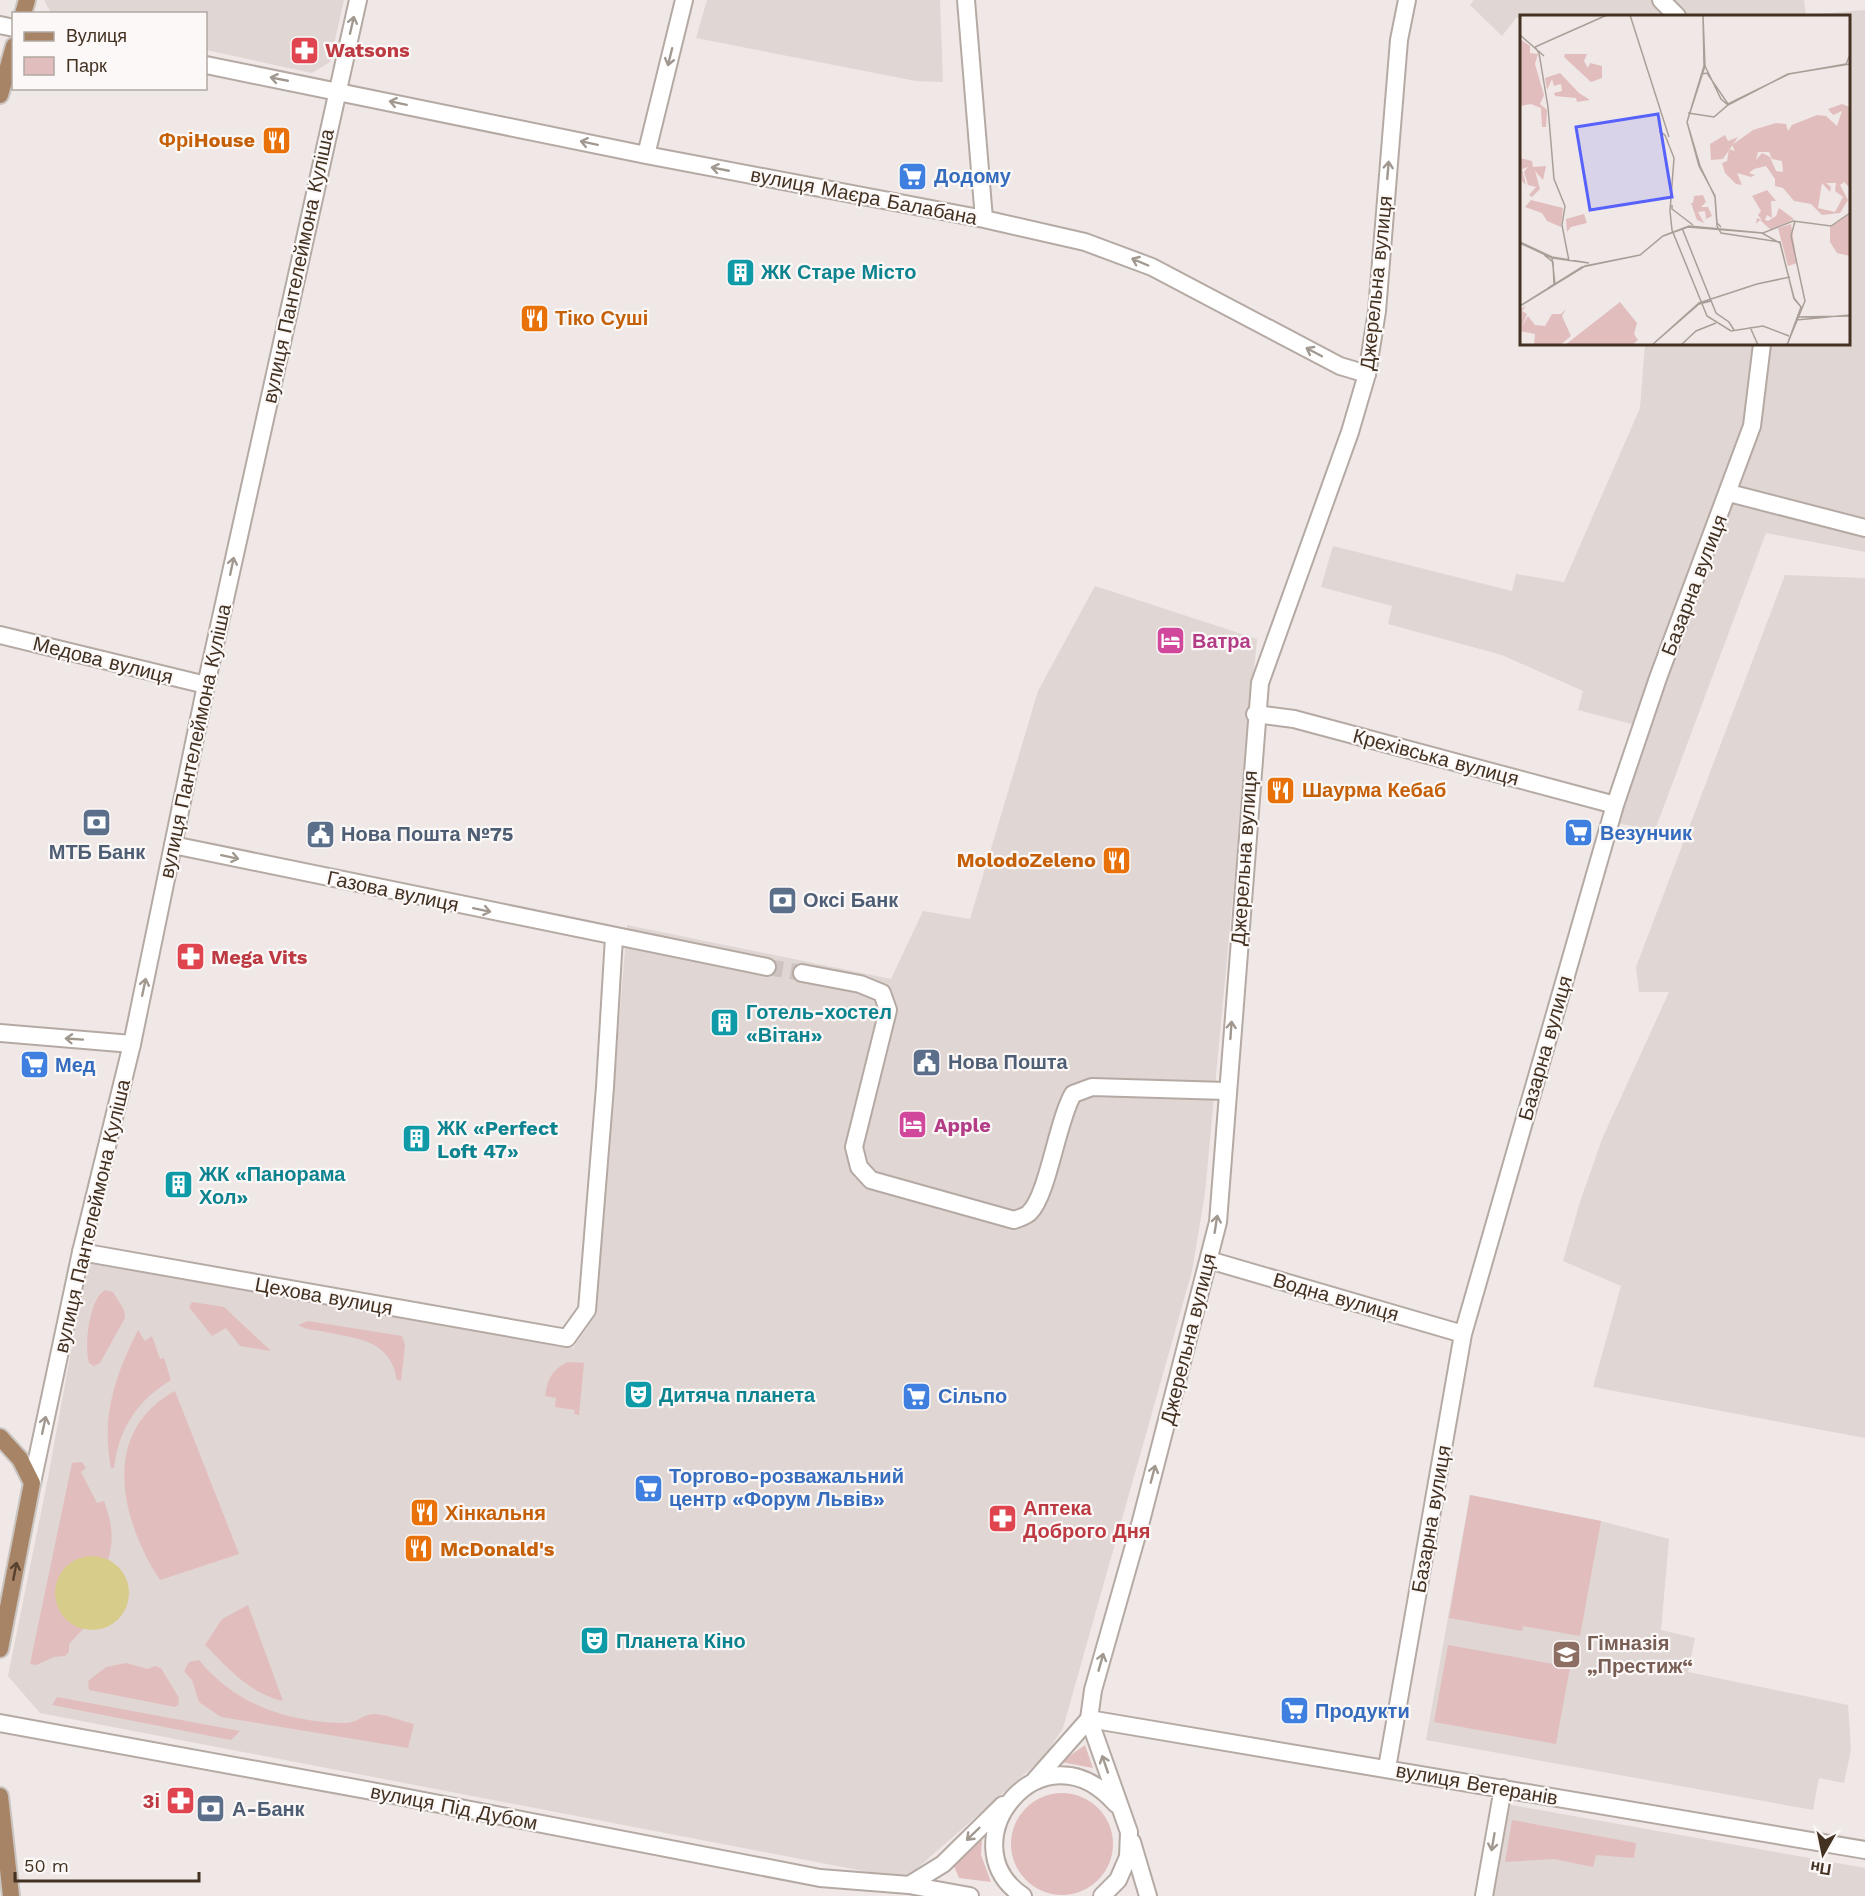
<svg xmlns="http://www.w3.org/2000/svg" width="1865" height="1896" viewBox="0 0 1865 1896" font-family="'Work Sans',sans-serif">
	<style>
		.built { fill: #e0d6d3 }
		.green { fill: #e2bdbe }
		.water { fill: #d7cc8a }
		.lines { fill: none; stroke-linecap: round; stroke-linejoin: round }
		.minor-tunnel { stroke: #cdc3bf; stroke-width: 16; stroke-dasharray: 16 8; stroke-linecap: butt }
		.minor-casing { stroke: #b5aaa3; stroke-width: 20 }
		.tertiary-casing { stroke: #b5aaa3; stroke-width: 20 }
		.primary-casing { stroke: #cac5c1; stroke-width: 20 }
		.minor { stroke: #fff; stroke-width: 16 }
		.tertiary { stroke: #fff; stroke-width: 16 }
		.primary { stroke: #a88467; stroke-width: 16 }
		.oneway { stroke: #a19890 }
		.oneway2 { stroke: #574230 }
		.labels { text-anchor: middle; dominant-baseline: central; stroke-width: 4.5; stroke-linejoin: round; paint-order: stroke }
		.health-label { font-size: 20px; font-weight: bold; fill: #be3a42; stroke: #fbf8f7; text-anchor: start }
		.food-label { font-size: 20px; font-weight: bold; fill: #c56008; stroke: #fbf8f7; text-anchor: start }
		.shop-label { font-size: 20px; font-weight: bold; fill: #366cbe; stroke: #fbf8f7; text-anchor: start }
		.street-label { font-size: 20px; fill: #433122; stroke: #fbf8f7 }
		.culture-label { font-size: 20px; font-weight: bold; fill: #0d838f; stroke: #fbf8f7; text-anchor: start }
		.hotel-label { font-size: 20px; font-weight: bold; fill: #b23c85; stroke: #fbf8f7; text-anchor: start }
		.service-label { font-size: 20px; font-weight: bold; fill: #4e5e75; stroke: #fbf8f7; text-anchor: start }
		.education-label { font-size: 20px; font-weight: bold; fill: #785e54; stroke: #fbf8f7; text-anchor: start }
		.inset-road { fill: none; stroke: #aa9f98; stroke-width: 1.5 }
		.view { fill: #5761fb; fill-opacity: 0.15; stroke: #5761fb; stroke-width: 3 }
		.inset-edge { fill: none; stroke: #433122; stroke-width: 3 }
	</style>
	<rect width="100%" height="100%" fill="#efe8e6"/>
	<!-- built -->
	<path class="built" d="M44,0H344L330,62L312,73L206,50V14L51,13Z
		M707,0H940L943,82L916,81L696,38Z
		M1474,0H1804L1806,15L1865,10V552L1766,533L1655,830L1616,823L1643,727L1578,710L1583,691L1502,655L1388,624L1392,606L1321,587L1333,546L1512,591L1516,574L1564,582L1640,408L1645,344H1848V16H1522L1521,21L1517,17L1502,36L1470,5Z
		M1785,575L1865,578V1438L1593,1387L1621,1286L1563,1261L1580,1202L1602,1139L1669,992H1639L1636,967Z
		M1095,586L1257,639L1205,1193L1192,1271L1063,1728L1044,1757L905,1879L40,1713L8,1676L48,1478L87,1263L573,1348L595,1316L627,925L891,979L923,911L970,919L1038,691Z
		M1470,1495L1601,1521L1669,1539L1661,1630L1695,1638L1688,1672L1848,1705L1851,1750L1844,1783L1819,1778L1813,1810L1426,1740Z
		M1506,1804L1865,1868V1896H1491Z"/>
	<!-- green -->
	<path class="green" d="M105,1290L113,1292L124,1310L125,1318L100,1363L94,1366L89,1363C84,1347 89,1299 105,1290Z
		M192,1302L224,1307L271,1351L240,1346L226,1328L212,1336L189,1307Z
		M308,1321L402,1336L405,1345L401,1381L397,1380C390,1338 356,1339 321,1331C313,1330 304,1329 298,1325Z
		M138,1330L145,1341L152,1336L160,1359L164,1358L171,1380C137,1401 119,1428 114,1468H111C101,1416 115,1376 138,1330Z
		M568,1362L584,1363L579,1415L574,1414L575,1410L555,1407L556,1398L545,1396C548,1379 551,1370 568,1362Z
		M175,1391L239,1554L160,1580C121,1521 99,1432 175,1391Z
		M82,1462L86,1468L81,1472L97,1503L104,1501C111,1520 115,1539 108,1560L105,1558L63,1570L55,1591L79,1627L84,1628L69,1644V1652L65,1656L54,1657L36,1665L30,1664L72,1463Z
		M1470,1495L1601,1521L1580,1636L1523,1626L1522,1631L1449,1618Z
		M248,1605L283,1701C249,1693 229,1669 205,1645L222,1619Z
		M1448,1645L1570,1667L1556,1744L1434,1722Z
		M199,1660C235,1705 290,1723 347,1723C356,1723 364,1714 373,1714C386,1714 401,1721 414,1724L408,1748L221,1717L199,1702L192,1680L184,1671L189,1662Z
		M126,1663L148,1669L155,1666L161,1668L179,1698L178,1705L175,1707L89,1690L88,1681L106,1667Z
		M57,1697L240,1731L231,1740L52,1705Z
		M1085,1745L1093,1768L1061,1762Z
		M1011 1844a51 51 0 1 1 102 0a51 51 0 1 1-102 0Z
		M1512,1820L1636,1843L1634,1858L1596,1855L1593,1867L1554,1859L1505,1862Z
		M982,1839L981,1855L991,1882L959,1878L954,1866Z"/>
	<!-- water -->
	<path class="water" d="M55 1593a37 37 0 1 1 74 0a37 37 0 1 1-74 0Z"/>
	<g class="lines">
		<!-- minor-tunnel -->
		<path class="minor-tunnel" d="M767,967L802,973"/>
		<defs>
			<path id="minor" d="M966,0L984,219
				M1661,0L1677,16
				M0,25L14,28
				M206,65L646,155L984,219L1085,242L1152,267L1340,366L1367,374
				M646,155L684,0
				M1729,493L1865,528
				M0,635L206,685
				M1255,714L1294,719L1615,805
				M173,845L767,967
				M802,973L860,984L882,993L888,1010L854,1147L859,1167L871,1180L1014,1220C1019,1218 1027,1216 1030,1212C1048,1194 1057,1122 1073,1094L1092,1087L1226,1091
				M0,1033L132,1044
				M81,1252L567,1338L587,1310L605,1087L614,937
				M1209,1260L1463,1334
				M1089,1719L1865,1850
				M1387,1768L1463,1334L1615,805L1658,678L1752,426L1762,344
				M1484,1896L1503,1788"/>
			<path id="tertiary" d="M32,1483L81,1252L132,1044L206,685L358,0
				M0,1723L388,1794L820,1878L909,1885L970,1896
				M1035,1780L1089,1719
				M1132,1842L1148,1896
				M909,1885L943,1864L1003,1805
				M1023,1896C945,1844 1042,1719 1116,1804
				M1102,1896L1118,1880L1128,1857L1129,1832L1089,1719L1093,1690L1141,1521L1218,1222L1260,683L1350,432L1367,374L1377,311L1399,40L1407,0"/>
			<path id="primary" d="M23,14L27,0
				M0,95L14,46
				M0,1437L20,1459L32,1483L0,1649
				M0,1796L11,1896"/>
		</defs>
		<!-- minor casing -->
		<use href="#minor" class="minor-casing"/>
		<!-- tertiary casing -->
		<use href="#tertiary" class="tertiary-casing"/>
		<!-- primary casing -->
		<use href="#primary" class="primary-casing"/>
		<!-- minor -->
		<use href="#minor" class="minor"/>
		<!-- tertiary -->
		<use href="#tertiary" class="tertiary"/>
		<!-- primary -->
		<use href="#primary" class="primary"/>
	</g>
	<!-- one-way arrows -->
	<defs><path id="oneway-shaft" d="M-6 0H5M1.5-3L5.5 0L1.5 3" fill="none" stroke-width="1.6" stroke-linecap="round" stroke-linejoin="round" transform="scale(1.5)"/></defs>
	<g class="oneway">
		<use href="#oneway-shaft" transform="translate(352 25) rotate(-77)"/>
		<use href="#oneway-shaft" transform="translate(670 57) rotate(104)"/>
		<use href="#oneway-shaft" transform="translate(279 79) rotate(-169)"/>
		<use href="#oneway-shaft" transform="translate(398 103) rotate(-168)"/>
		<use href="#oneway-shaft" transform="translate(589 143) rotate(-168)"/>
		<use href="#oneway-shaft" transform="translate(720 169) rotate(-169)"/>
		<use href="#oneway-shaft" transform="translate(1388 170) rotate(-85)"/>
		<use href="#oneway-shaft" transform="translate(1140 262) rotate(-157)"/>
		<use href="#oneway-shaft" transform="translate(1314 352) rotate(-152)"/>
		<use href="#oneway-shaft" transform="translate(232 566) rotate(-78)"/>
		<use href="#oneway-shaft" transform="translate(230 857) rotate(12)"/>
		<use href="#oneway-shaft" transform="translate(482 910) rotate(12)"/>
		<use href="#oneway-shaft" transform="translate(144 987) rotate(-78)"/>
		<use href="#oneway-shaft" transform="translate(1231 1030) rotate(-86)"/>
		<use href="#oneway-shaft" transform="translate(74 1039) rotate(-176)"/>
		<use href="#oneway-shaft" transform="translate(1216 1224) rotate(-81)"/>
		<use href="#oneway-shaft" transform="translate(44 1425) rotate(-78)"/>
		<use href="#oneway-shaft" transform="translate(1153 1474) rotate(-75)"/>
		<use href="#oneway-shaft" transform="translate(1101 1662) rotate(-74)"/>
		<use href="#oneway-shaft" transform="translate(1105 1764) rotate(-109)"/>
		<use href="#oneway-shaft" transform="translate(973 1834) rotate(136)"/>
		<use href="#oneway-shaft" transform="translate(1493 1842) rotate(100)"/>
	</g>
	<use class="oneway2" href="#oneway-shaft" transform="translate(15 1571) rotate(-79)"/>
	<!-- icons -->
	<defs>
		<symbol id="pharmacy-square" viewBox="-11 -11 22 22"><rect x="-9" y="-9" width="18" height="18" rx="4" fill="#e0444e" stroke="#fbf8f7"/><path d="M-2-6h4v4h4v4h-4v4h-4v-4h-4v-4h4Z" fill="#fff"/></symbol>
		<symbol id="restaurant-square" viewBox="-11 -11 22 22"><rect x="-9" y="-9" width="18" height="18" rx="4" fill="#e8710a" stroke="#fbf8f7"/><path d="M-5-6h1v4h1v-4h1v4h1v-4h1v5L-1.5 .5V6h-2V.5L-5-1ZM5-6V6H3V1.5H1.5Q1.5-4 5-6Z" fill="#fff"/></symbol>
		<symbol id="supermarket-square" viewBox="-11 -11 22 22"><rect x="-9" y="-9" width="18" height="18" rx="4" fill="#3f7fe0" stroke="#fbf8f7"/><path d="M-6-5.5h2.5l.6 2H6L4.5 2H-2.5L-4.4-4H-6ZM-1.5 3.2a1.3 1.3 0 1 0 .1 0ZM3 3.2a1.3 1.3 0 1 0 .1 0Z" fill="#fff"/></symbol>
		<symbol id="building-square" viewBox="-11 -11 22 22"><rect x="-9" y="-9" width="18" height="18" rx="4" fill="#0f9aa8" stroke="#fbf8f7"/><path d="M-4-6H4V6H1V3H-1V6H-4ZM-2.5-4.3h1.7v1.8h-1.7ZM.8-4.3h1.7v1.8H.8ZM-2.5-1h1.7V.8h-1.7ZM.8-1h1.7V.8H.8Z" fill="#fff"/></symbol>
		<symbol id="hotel-square" viewBox="-11 -11 22 22"><rect x="-9" y="-9" width="18" height="18" rx="4" fill="#d1479c" stroke="#fbf8f7"/><path d="M-6-4.5h1.5V1H6V5H4.5V3h-9V5H-6ZM-4 0a1.8 1.8 0 1 1 3.6 0ZM.5 0V-2.5h3Q6-2.5 6 0Z" fill="#fff"/></symbol>
		<symbol id="bank-square" viewBox="-11 -11 22 22"><rect x="-9" y="-9" width="18" height="18" rx="4" fill="#5c6f8a" stroke="#fbf8f7"/><path d="M-6-4H6V4H-6ZM0-2.3a2.3 2.3 0 1 0 0 4.6a2.3 2.3 0 1 0 0-4.6Z" fill="#fff"/></symbol>
		<symbol id="civic-square" viewBox="-11 -11 22 22"><rect x="-9" y="-9" width="18" height="18" rx="4" fill="#5c6f8a" stroke="#fbf8f7"/><path d="M-.6-6.5H3V-4.5H.6V-3L4-1V1h2V6H-6V1h2V-1L-.6-3ZM-1.2 2.5V6h2.4V2.5Z" fill="#fff"/></symbol>
		<symbol id="theatre-square" viewBox="-11 -11 22 22"><rect x="-9" y="-9" width="18" height="18" rx="4" fill="#0f9aa8" stroke="#fbf8f7"/><path d="M-5-5.5Q0-4 5-5.5V0Q5 5 0 6Q-5 5-5 0ZM-3.3-2.5H-1v1.5H-3.3ZM1-2.5H3.3v1.5H1ZM-2.8 1Q0 5.5 2.8 1Z" fill="#fff"/></symbol>
		<symbol id="school-square" viewBox="-11 -11 22 22"><rect x="-9" y="-9" width="18" height="18" rx="4" fill="#8d6e63" stroke="#fbf8f7"/><path d="M0-5L7-2L0 1L-7-2ZM-4 1L0 2.5L4 1V4Q0 6-4 4Z" fill="#fff"/></symbol>
	</defs>
	<g fill-rule="evenodd">
		<use href="#pharmacy-square" x="288" y="34" width="33" height="33"/>
		<use href="#restaurant-square" x="260" y="124" width="33" height="33"/>
		<use href="#supermarket-square" x="896" y="160" width="33" height="33"/>
		<use href="#building-square" x="724" y="256" width="33" height="33"/>
		<use href="#restaurant-square" x="518" y="302" width="33" height="33"/>
		<use href="#hotel-square" x="1154" y="624" width="33" height="33"/>
		<use href="#restaurant-square" x="1264" y="774" width="33" height="33"/>
		<use href="#bank-square" x="80" y="806" width="33" height="33"/>
		<use href="#supermarket-square" x="1562" y="816" width="33" height="33"/>
		<use href="#civic-square" x="304" y="818" width="33" height="33"/>
		<use href="#restaurant-square" x="1100" y="844" width="33" height="33"/>
		<use href="#bank-square" x="766" y="884" width="33" height="33"/>
		<use href="#pharmacy-square" x="174" y="940" width="33" height="33"/>
		<use href="#building-square" x="708" y="1006" width="33" height="33"/>
		<use href="#civic-square" x="910" y="1046" width="33" height="33"/>
		<use href="#supermarket-square" x="18" y="1048" width="33" height="33"/>
		<use href="#hotel-square" x="896" y="1108" width="33" height="33"/>
		<use href="#building-square" x="400" y="1122" width="33" height="33"/>
		<use href="#building-square" x="162" y="1168" width="33" height="33"/>
		<use href="#theatre-square" x="622" y="1378" width="33" height="33"/>
		<use href="#supermarket-square" x="900" y="1380" width="33" height="33"/>
		<use href="#supermarket-square" x="632" y="1472" width="33" height="33"/>
		<use href="#restaurant-square" x="408" y="1496" width="33" height="33"/>
		<use href="#pharmacy-square" x="986" y="1502" width="33" height="33"/>
		<use href="#restaurant-square" x="402" y="1532" width="33" height="33"/>
		<use href="#theatre-square" x="578" y="1624" width="33" height="33"/>
		<use href="#school-square" x="1550" y="1638" width="33" height="33"/>
		<use href="#supermarket-square" x="1278" y="1694" width="33" height="33"/>
		<use href="#pharmacy-square" x="164" y="1784" width="33" height="33"/>
		<use href="#bank-square" x="194" y="1792" width="33" height="33"/>
	</g>
	<g class="labels">
		<!-- health labels -->
		<g class="health-label">
			<text x="325" y="50">Watsons</text>
			<text x="211" y="957">Mega Vits</text>
			<text x="1023" y="1508">Аптека<tspan x="1023" dy="23">Доброго Дня</tspan></text>
			<text x="160" y="1801" text-anchor="end">3і</text>
		</g>
		<!-- food labels -->
		<g class="food-label">
			<text x="255" y="140" text-anchor="end">ФріHouse</text>
			<text x="555" y="318">Тіко Суші</text>
			<text x="1302" y="790">Шаурма Кебаб</text>
			<text x="1096" y="860" text-anchor="end">MolodoZeleno</text>
			<text x="445" y="1513">Хінкальня</text>
			<text x="440" y="1549">McDonald's</text>
		</g>
		<!-- shop labels -->
		<g class="shop-label">
			<text x="934" y="176">Додому</text>
			<text x="1600" y="833">Везунчик</text>
			<text x="55" y="1065">Мед</text>
			<text x="938" y="1396">Сільпо</text>
			<text x="669" y="1476">Торгово-розважальний<tspan x="669" dy="23">центр «Форум Львів»</tspan></text>
			<text x="1315" y="1711">Продукти</text>
		</g>
		<!-- street labels -->
		<g class="street-label">
			<text transform="translate(864 196) rotate(11)">вулиця Маєра Балабана</text>
			<text transform="translate(298 266) rotate(-78)">вулиця Пантелеймона Куліша</text>
			<text transform="translate(1376 283) rotate(-84)">Джерельна вулиця</text>
			<text transform="translate(1694 585) rotate(-69)">Базарна вулиця</text>
			<text transform="translate(103 660) rotate(14)">Медова вулиця</text>
			<text transform="translate(195 741) rotate(-78)">вулиця Пантелеймона Куліша</text>
			<text transform="translate(1436 757) rotate(15)">Крехівська вулиця</text>
			<text transform="translate(1244 858) rotate(-86)">Джерельна вулиця</text>
			<text transform="translate(393 891) rotate(12)">Газова вулиця</text>
			<text transform="translate(1545 1048) rotate(-74)">Базарна вулиця</text>
			<text transform="translate(92 1216) rotate(-77)">вулиця Пантелеймона Куліша</text>
			<text transform="translate(324 1296) rotate(10)">Цехова вулиця</text>
			<text transform="translate(1336 1297) rotate(16)">Водна вулиця</text>
			<text transform="translate(1188 1339) rotate(-76)">Джерельна вулиця</text>
			<text transform="translate(1431 1519) rotate(-80)">Базарна вулиця</text>
			<text transform="translate(1477 1784) rotate(10)">вулиця Ветеранів</text>
			<text transform="translate(454 1807) rotate(11)">вулиця Під Дубом</text>
		</g>
		<!-- culture labels -->
		<g class="culture-label">
			<text x="761" y="272">ЖК Старе Місто</text>
			<text x="746" y="1012">Готель-хостел<tspan x="746" dy="23">«Вітан»</tspan></text>
			<text x="437" y="1128">ЖК «Perfect<tspan x="437" dy="23">Loft 47»</tspan></text>
			<text x="199" y="1174">ЖК «Панорама<tspan x="199" dy="23">Хол»</tspan></text>
			<text x="659" y="1395">Дитяча планета</text>
			<text x="616" y="1641">Планета Кіно</text>
		</g>
		<!-- hotel labels -->
		<g class="hotel-label">
			<text x="1192" y="641">Ватра</text>
			<text x="934" y="1125">Apple</text>
		</g>
		<!-- service labels -->
		<g class="service-label">
			<text x="341" y="834">Нова Пошта №75</text>
			<text x="97" y="852" text-anchor="middle">МТБ Банк</text>
			<text x="803" y="900">Оксі Банк</text>
			<text x="948" y="1062">Нова Пошта</text>
			<text x="232" y="1809">А-Банк</text>
		</g>
		<!-- education labels -->
		<g class="education-label">
			<text x="1587" y="1643">Гімназія<tspan x="1587" dy="23">„Престиж“</tspan></text>
		</g>
	</g>
	<!-- overview -->
	<g transform="translate(1520 15)">
		<rect width="330" height="330" fill="#efe8e6"/>
		<path d="M0,24L10,31V38L18,39L15,49L24,80L20,89L27,95L26,112H22L21,93L11,89L0,91ZM45,39H67L64,46L68,53L70,48L82,51V63L71,67L44,42ZM40,58L59,78L70,85L57,87L56,83L35,81L34,78L42,76L41,69L34,71L32,64L27,75L25,63ZM322,89L330,92V173L324,167L320,170L328,185L320,198L302,200L291,189L274,186L263,173L255,171V164L246,151L234,154L229,158L235,160L231,162L217,158L222,170L216,169L205,158L202,148L207,146L209,134L215,136L212,130L233,115L256,108L266,109L268,116L272,110L297,100L306,101L317,111L322,96L313,100L308,94ZM238,137H249L252,144L262,146L263,157L256,156L250,142L242,138L236,145ZM302,168L310,177L311,172L306,168H316L315,176L323,182L315,197L298,193ZM205,120L208,126L218,122L203,144L191,145L190,129ZM0,143L12,146L13,152L26,151L23,165L15,156L20,174L12,182L9,180L16,172L8,170L4,157L8,152L2,154L6,170L2,166ZM247,175L256,186H251L252,203L247,200L245,205L248,206L256,201L259,193L274,204L251,215L240,205L236,209L237,203L242,205L238,200L241,196L232,181ZM183,180L186,187L181,192H188L192,201L186,204L185,196L178,197L184,208L177,205L171,188L161,187L173,188L174,181ZM11,185L43,193L41,212L27,206L22,198L5,192ZM64,199L67,208L51,212L47,217L46,204ZM330,199V241L317,238L310,227V212ZM271,209L277,248L268,251L258,213ZM100,287L117,308L114,319L118,325L112,330H45ZM6,291L2,296L7,299L2,311L8,301L15,310L25,311L32,299H41L46,294L42,301L51,321L40,330H14L15,319L0,316V294Z" fill="#e2bdbe" fill-rule="evenodd"/>
		<path class="inset-road" d="M110,0L149,122M183,0L185,51L167,107L180,151L195,182L197,211L201,218L260,227L274,284L282,293M183,0L184,51L167,107L179,151L195,181L197,208L201,212M0,20L24,41M15,32L19,38L28,92L34,164L45,191L42,210L49,246M15,32L87,0M185,51L201,84L208,90M182,59L187,58L208,89L269,59L326,49L330,40M168,98L194,102L208,90L268,59L330,49M139,104L140,117L145,120M145,120L154,143L150,196L152,215L187,301L211,316L243,311L269,321M152,190V194L173,210M162,213L196,298L209,307L214,315M0,227L32,242L69,248M0,228L32,243L69,248M24,240L33,247L34,269L28,273M32,243L35,269M0,291L62,252L120,240L143,221L169,211L243,218L273,206L311,211L330,198M0,291L65,251L120,240L143,221L168,212L242,218L260,228L274,283L281,292L267,330M277,302L330,301M276,305L330,300M230,312L238,330M132,330L179,289L191,286M132,330L179,288L237,269L270,262M161,330L176,316L196,308M267,330L285,286L271,221L275,206"/>
		<path class="view" d="M138,99L152,182L70,195L56,112Z"/>
		<rect width="330" height="330" class="inset-edge"/>
	</g>
	<!-- legend -->
	<rect x="12" y="12" width="195" height="78" fill="#fbf8f7" stroke="#b1a8a2" stroke-width="1.5"/>
	<rect x="24" y="32" width="30" height="9" fill="#a88467" stroke="#b1a8a2" stroke-width="1.5"/>
	<text x="66" y="42" font-size="18" fill="#433122">Вулиця</text>
	<rect x="24" y="57" width="30" height="18" fill="#e2bdbe" stroke="#b1a8a2" stroke-width="1.5"/>
	<text x="66" y="72" font-size="18" fill="#433122">Парк</text>
	<!-- north arrow -->
	<g transform="translate(1823 1854) rotate(189)" stroke="#fbf8f7" stroke-width="4.5" paint-order="stroke">
	<path d="M0-4.5L10 22L0 15L-10 22Z" fill="#433122"/>
	<text y="-9" font-size="16" font-weight="bold" text-anchor="middle" fill="#433122">Пн</text>
	</g>
	<!-- scale -->
	<path d="M15 1872v9h184v-9" fill="none" stroke="#433122" stroke-width="3"/>
	<text x="24" y="1872" font-size="18" fill="#433122" stroke="#fbf8f7" stroke-width="4.5" paint-order="stroke">50 m</text>
</svg>
